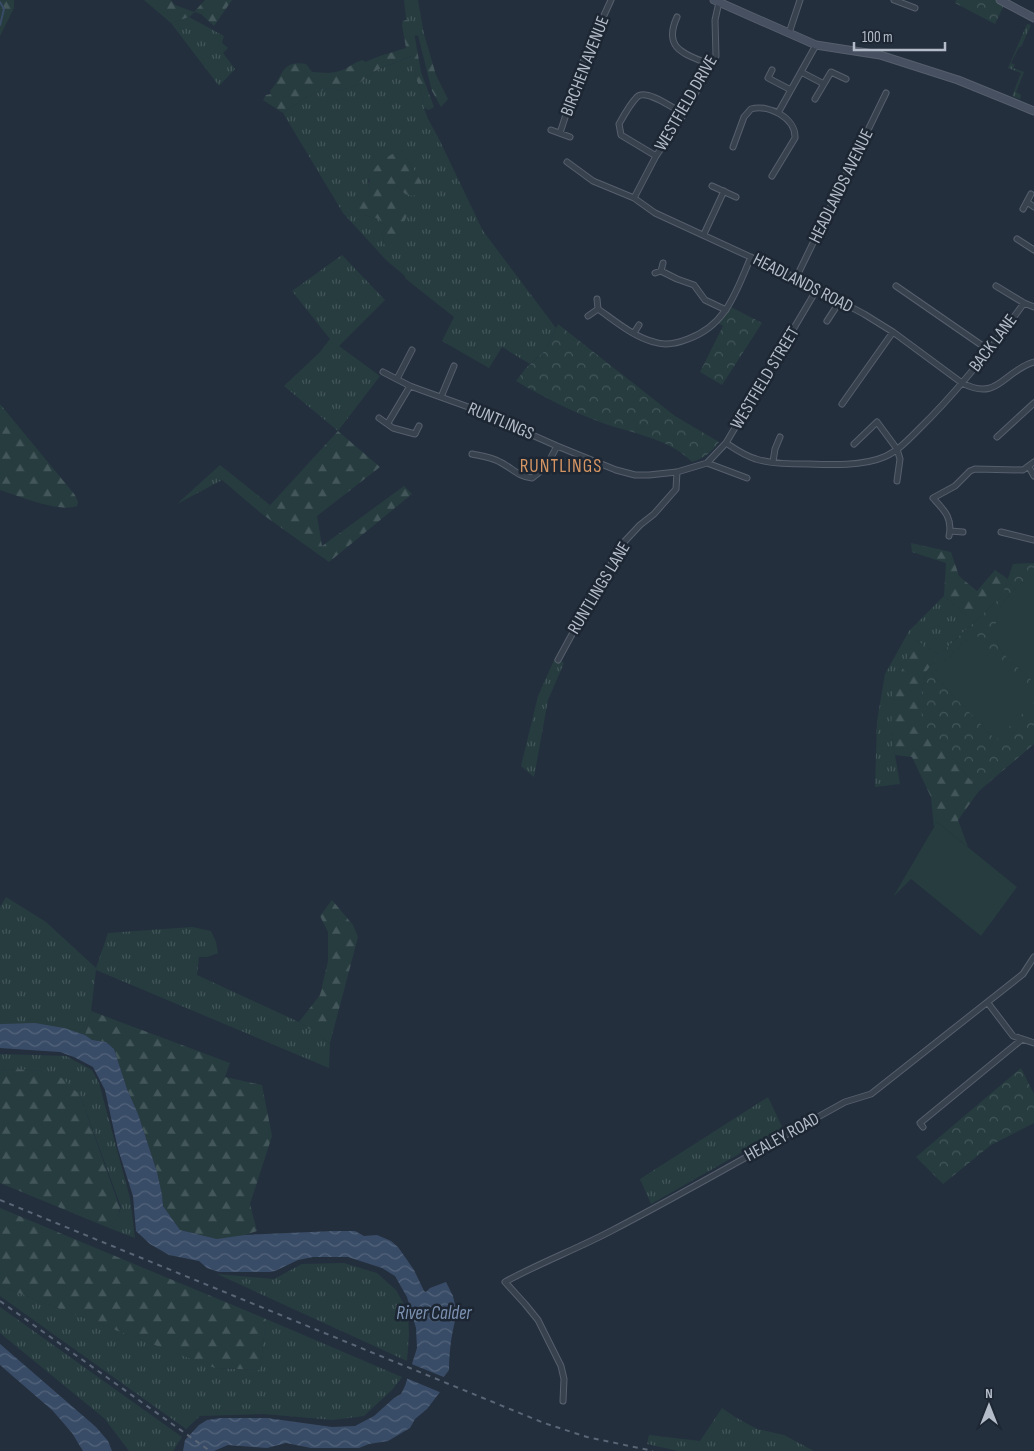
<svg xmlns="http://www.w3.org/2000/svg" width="1034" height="1451" viewBox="0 0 1034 1451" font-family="'Sofia Sans Condensed',sans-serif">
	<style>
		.grass { fill: url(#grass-tufts); fill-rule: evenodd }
		.forest { fill: url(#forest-firs) }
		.park { fill: url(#park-crowns) }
		.garden { fill: #263c3f }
		.water { fill: url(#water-waves) }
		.pier { fill: #242f3e }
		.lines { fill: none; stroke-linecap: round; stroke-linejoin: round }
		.stream { stroke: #394c67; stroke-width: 2 }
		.street-casing { stroke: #565f6c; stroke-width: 7 }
		.secondary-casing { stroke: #565f6c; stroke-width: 9 }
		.street { stroke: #38414e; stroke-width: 5 }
		.secondary { stroke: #465061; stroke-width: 7 }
		.rail { stroke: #5a6575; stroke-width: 2; stroke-dasharray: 5 5; stroke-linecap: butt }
		.labels { text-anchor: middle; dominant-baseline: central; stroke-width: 5; stroke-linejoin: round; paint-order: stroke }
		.street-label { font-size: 18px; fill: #b4bcc9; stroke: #1d2633 }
		.neighbourhood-label { font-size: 19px; letter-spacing: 1px; fill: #d59563; stroke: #1d2633 }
		.water-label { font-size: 19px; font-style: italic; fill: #7c92b1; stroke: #1d2633 }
	</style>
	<defs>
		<pattern id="grass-tufts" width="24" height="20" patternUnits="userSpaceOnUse" patternTransform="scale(1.25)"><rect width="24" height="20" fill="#263c3f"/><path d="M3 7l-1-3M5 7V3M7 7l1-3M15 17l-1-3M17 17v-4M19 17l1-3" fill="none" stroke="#435659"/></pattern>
		<pattern id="forest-firs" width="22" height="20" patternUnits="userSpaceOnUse" patternTransform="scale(1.25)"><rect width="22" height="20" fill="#263c3f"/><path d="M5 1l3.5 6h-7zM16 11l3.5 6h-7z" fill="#435659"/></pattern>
		<pattern id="park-crowns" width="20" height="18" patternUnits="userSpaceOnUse" patternTransform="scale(1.25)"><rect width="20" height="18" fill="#263c3f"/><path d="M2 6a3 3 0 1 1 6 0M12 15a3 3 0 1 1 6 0" fill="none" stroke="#435659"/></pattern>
		<pattern id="water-waves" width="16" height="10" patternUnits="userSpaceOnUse" patternTransform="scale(1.25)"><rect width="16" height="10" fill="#394c67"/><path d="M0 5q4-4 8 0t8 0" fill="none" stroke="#53647b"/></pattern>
	</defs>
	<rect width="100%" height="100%" fill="#242f3e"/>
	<!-- grass -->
	<path class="grass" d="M404,0H418L424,34L408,37Z
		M189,17L224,36L222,43L228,48L223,53L235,69L219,86L171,23Z
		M1027,24L1031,25L1021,47H1019L1011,63L1015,65L1013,68L1024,72L1016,92L1021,95L1020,99L1012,96L1021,73L1008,68Z
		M412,56L414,73L422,94L424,108L428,119L438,137L483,231L556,328L546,350L530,364L502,347L489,368L442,341L454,317L406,279L404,275L387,261L343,213L283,113L308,96L329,88L341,90L355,86L377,70ZM401,150L421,181L405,194L397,186L394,189L395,194L401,199L407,216L385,246L382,232L386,227L379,219L364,215L356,197H367L370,194L368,180Z
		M342,255L385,300L339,346L380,376L338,431L284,386L320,352L330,339L292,291Z
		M220,465L270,505L262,514L222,480L177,504Z
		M944,596L974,622L939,655L916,640L891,732L900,784L875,787L877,721L885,674L909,631Z
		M555,658L564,663L548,700L534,777L521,766L538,696Z
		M6,897L46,922L96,968L108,933L192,927L211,931L216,942L218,953L207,957H199L197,975L299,1022L330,1043L329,1068L96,970L91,1011L85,1035C55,1025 31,1023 0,1024V907Z
		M0,1054L66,1056L92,1070L99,1083L130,1198L135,1238L109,1228L118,1217L121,1207L80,1095L42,1071L16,1069L0,1071Z
		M768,1097L783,1129L651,1204L640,1179Z
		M344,1263L377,1273L396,1290L408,1312L409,1335L407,1361L217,1274L274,1279L302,1264Z
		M0,1286L216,1368L260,1370L266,1319L402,1377L392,1390L364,1416L333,1420L264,1414L200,1416L186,1429L0,1296Z
		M0,1307L182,1437L173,1451H129L105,1419L0,1333Z
		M722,1408L735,1417L757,1429L784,1435L814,1451H678L647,1444L649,1435L700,1441Z"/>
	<!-- forest -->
	<path class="forest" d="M0,0H14V8L0,36Z
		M144,0H171L175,5L194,12L205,0H232L214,26L201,14L195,12L189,17L171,23Z
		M406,20L412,21L421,72L434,107L429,110L424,108L422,94L414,73L411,56L377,70L355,86L341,90L329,88L308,96L283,113L263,100L266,95L271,94L270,91C283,77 281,59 306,64L312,72C323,73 335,74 345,69C352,65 355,62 363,60L365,62L380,56L406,48L402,25L403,21Z
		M424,34L436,75L448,99L441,107L432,91L418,35Z
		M401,150L421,181L423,190L413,196L405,194L397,186L394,189L396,194L411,206C407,218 400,226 400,239L391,245L385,246L382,232L386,227L379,219L364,215L356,204V197H367L370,194C365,172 381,158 401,150Z
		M0,404L75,495L78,502L77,506C60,513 18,496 0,490Z
		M338,431L380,467L317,516L322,546L404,486L412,494L329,562L262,514Z
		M911,543L951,552L959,576L977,591L995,570L1008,579L1002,596L974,622L944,596L946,563L912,552Z
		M916,640L939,655L926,672L921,696L954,759L979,791L958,820L968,847L937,822L934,828L931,797L912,757L895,755L891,732L893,689Z
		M332,900L353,925L358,937L330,1043L299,1022L320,995L328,961V932L320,916Z
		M91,1011L230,1063L225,1077L262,1085L272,1136L250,1204L257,1231L239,1237L217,1239L180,1230L163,1206L162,1195L157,1172L138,1114L127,1089L114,1049L106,1042L92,1040L85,1035Z
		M16,1069L42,1071L62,1078L80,1095L120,1208L118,1217L109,1228L0,1183V1071Z
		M0,1208L266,1319L260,1370L215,1368L0,1286Z"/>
	<!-- park -->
	<path class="park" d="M956,0H1000L1005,3L995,24L955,3Z
		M729,306L762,323L722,385L700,372L723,326L717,322Z
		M558,324L675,416L719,442C711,453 704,458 692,462C667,437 632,434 600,422C571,411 543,397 516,381L526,368L546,350Z
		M1034,563V744L979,791L954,759L922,726L921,696L926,672L939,655L1002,596L1013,564Z
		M1021,1068L1034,1094V1123L991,1145L943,1184L916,1157Z"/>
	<!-- garden -->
	<path class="garden" d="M1034,577V681C1027,678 1022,671 1016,666C1009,659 1000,652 997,642C989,618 1010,584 1034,577Z
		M974,633L1034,693V702L996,740L932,674Z
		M937,822L1017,887L981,936L911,879L893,897Z"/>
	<!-- water -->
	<path class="water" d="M35,1023L64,1028L85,1035L92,1040L106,1042L114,1049L127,1089L138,1114L157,1172L162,1195L163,1206L180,1230L217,1239L245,1235L333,1231H355L364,1236L377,1235L391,1241L398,1247L414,1270L424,1291L426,1292L430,1288L446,1282L453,1296L456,1309L458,1311C452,1328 449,1351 449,1370L443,1378L440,1392L427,1409L415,1419L410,1428L388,1441L369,1444L359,1448H311L286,1443L267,1448L228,1445L214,1451H183L185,1440L199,1425L207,1420L221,1418H267L332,1427L355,1426L374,1416L394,1398L401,1394L405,1386L417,1348L416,1328L407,1297L395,1276L382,1268L348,1257H313L298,1260L275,1271L270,1272H219L207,1268L199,1261L169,1255L150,1244L136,1231L133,1196L118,1149L105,1090L93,1067L74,1057L60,1052L0,1048V1024Z
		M0,1344L96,1427L108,1441L112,1451H83L72,1433L53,1411L0,1365Z"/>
	<!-- pier -->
	<path class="pier" d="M409,1363L446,1378L442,1393L406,1378Z"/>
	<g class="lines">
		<!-- stream -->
		<path class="stream" d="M0,2L4,9L0,25"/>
		<defs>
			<path id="street" d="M894,0L915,8
				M677,17C662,50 686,54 711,65
				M789,33L800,0
				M772,70L768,78L791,90
				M801,72L824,84
				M815,99L831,72L846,79
				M778,113L816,45
				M551,130L570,137
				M560,133L584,59L611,0
				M733,147L744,117L751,109C769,104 796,118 795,138L772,176
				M656,156L621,135L619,124C624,115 630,104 637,97C646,88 674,109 684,114
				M567,162L593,181L634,198L655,213L796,278L864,314L893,332L962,383C999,402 1003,371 1034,362
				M712,186L736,197
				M634,198L656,156L684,114L716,56L715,20L719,2
				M1027,202L1034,207
				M1023,209L1031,194
				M704,234L724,191
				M1017,239L1034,250
				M661,271L677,279L694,285L705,300L726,310
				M655,273L661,271L663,263
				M796,278L886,93
				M896,286L990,351
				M996,286L1024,303L1034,307
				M598,309C615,321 634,337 654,342C665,346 678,343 688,339C727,325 736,291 751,257
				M588,316L598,309L597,299
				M827,321L840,301
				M634,333L639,325
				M383,372L410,386L471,408L557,446L616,470L635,475H649L677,472L707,463L726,443L817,289
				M397,379L412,350
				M441,397L454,366
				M842,404L893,332
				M379,418L393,428L415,434L419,426
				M388,423L410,386
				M997,437L1034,403
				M726,443C735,449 745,456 756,459C772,464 792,464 809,464C831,465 863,466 884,457C898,451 909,439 919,429C959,390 992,348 1024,303
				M854,444L877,422L897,449L900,459L897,481
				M472,454C482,456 491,457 500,462C512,468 519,477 532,478L546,467L557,446
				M773,462L775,449L780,437
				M707,463L747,478
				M1029,467L1034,476
				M950,531L963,532
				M1001,532L1034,540
				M949,536C953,518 944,510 933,498L955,486L970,471L975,469L1023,470L1034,462
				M558,660L601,581L625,541L640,525L654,514L676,489L677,472
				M988,1003L1013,1036L1034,1043
				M923,1127L920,1123L1021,1040
				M563,1401L564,1379L561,1366L538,1320L525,1304L505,1282C539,1263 577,1249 611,1231C690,1190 767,1145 845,1102L871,1094L1023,974L1034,957"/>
			<path id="secondary" d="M714,0L816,45L880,55L958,80L1034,111
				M1000,0L1034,18"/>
		</defs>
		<!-- street casing -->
		<use href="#street" class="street-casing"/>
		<!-- secondary casing -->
		<use href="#secondary" class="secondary-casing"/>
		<!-- street -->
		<use href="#street" class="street"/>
		<!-- secondary -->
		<use href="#secondary" class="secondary"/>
		<!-- rail -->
		<path class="rail" d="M0,1200L544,1423L587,1437L653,1451
			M0,1301L210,1451"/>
	</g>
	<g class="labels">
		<!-- street labels -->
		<g class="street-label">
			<text transform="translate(585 66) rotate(-69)">BIRCHEN AVENUE</text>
			<text transform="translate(686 103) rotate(-60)">WESTFIELD DRIVE</text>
			<text transform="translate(841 186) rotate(-64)">HEADLANDS AVENUE</text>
			<text transform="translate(803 283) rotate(27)">HEADLANDS ROAD</text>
			<text transform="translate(993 343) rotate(-53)">BACK LANE</text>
			<text transform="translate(765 378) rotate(-59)">WESTFIELD STREET</text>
			<text transform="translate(501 421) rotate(23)">RUNTLINGS</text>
			<text transform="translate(599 588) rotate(-59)">RUNTLINGS LANE</text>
			<text transform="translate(782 1137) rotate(-29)">HEALEY ROAD</text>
		</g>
		<!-- neighbourhood labels -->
		<g class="neighbourhood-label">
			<text x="561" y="466">RUNTLINGS</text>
		</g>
		<!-- water labels -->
		<g class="water-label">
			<text x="434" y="1313">River Calder</text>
		</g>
	</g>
	<!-- north arrow -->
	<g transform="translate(989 1406)" stroke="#1d2633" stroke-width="4" paint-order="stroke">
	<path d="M0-4L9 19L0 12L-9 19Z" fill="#b4bcc9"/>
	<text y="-8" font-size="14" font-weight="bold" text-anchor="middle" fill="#b4bcc9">N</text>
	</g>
	<!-- scale -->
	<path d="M854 42v8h91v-8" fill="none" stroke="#b4bcc9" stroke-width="2.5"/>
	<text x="862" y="42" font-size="15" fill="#b4bcc9" stroke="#1d2633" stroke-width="4" paint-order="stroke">100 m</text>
</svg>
